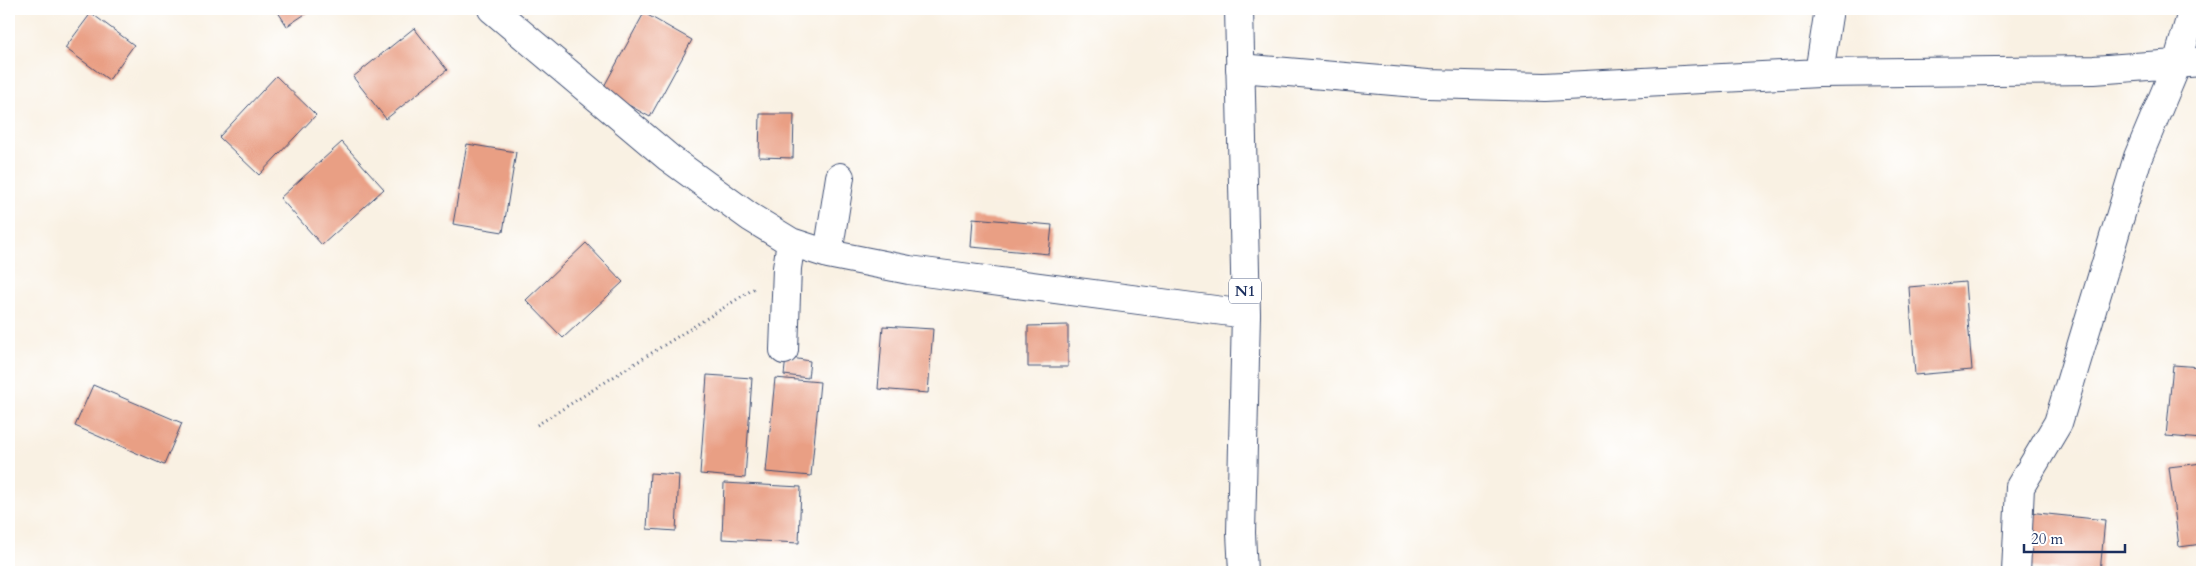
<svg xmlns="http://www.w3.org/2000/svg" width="2211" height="581" viewBox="0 0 2211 581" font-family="Cardo,serif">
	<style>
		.building { fill: #e99f84 }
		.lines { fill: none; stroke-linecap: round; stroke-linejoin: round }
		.minor-casing { stroke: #3c4c72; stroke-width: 30 }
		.major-casing { stroke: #3c4c72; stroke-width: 30 }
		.path { stroke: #3c4c72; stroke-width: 3; stroke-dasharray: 1 4; stroke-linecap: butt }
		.minor { stroke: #fff; stroke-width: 28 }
		.major { stroke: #fff; stroke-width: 28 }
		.labels { text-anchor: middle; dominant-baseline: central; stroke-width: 4; stroke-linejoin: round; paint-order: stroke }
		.shield { fill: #fff; stroke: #5f6d8e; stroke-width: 1 }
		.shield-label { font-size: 15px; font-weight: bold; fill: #1b2f5e }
	</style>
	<rect width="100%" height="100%" fill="#fff"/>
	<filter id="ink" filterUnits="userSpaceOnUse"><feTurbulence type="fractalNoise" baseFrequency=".02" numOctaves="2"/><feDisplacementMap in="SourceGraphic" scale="10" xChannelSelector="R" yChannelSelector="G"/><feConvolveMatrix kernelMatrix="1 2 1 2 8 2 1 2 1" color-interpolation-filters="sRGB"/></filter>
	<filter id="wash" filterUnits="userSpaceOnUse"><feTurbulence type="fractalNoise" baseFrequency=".0096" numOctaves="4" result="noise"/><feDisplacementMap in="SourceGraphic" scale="20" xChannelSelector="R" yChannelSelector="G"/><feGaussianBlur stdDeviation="1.12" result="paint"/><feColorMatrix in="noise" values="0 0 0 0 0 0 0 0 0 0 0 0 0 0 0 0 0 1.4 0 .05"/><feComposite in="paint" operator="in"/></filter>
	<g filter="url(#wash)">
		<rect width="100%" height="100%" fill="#f9f1e3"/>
		<g id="blocks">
			<!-- building -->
			<path class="building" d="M276,9H313L287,26Z
				M91,13L134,45L109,80L65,48Z
				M644,13L692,40L650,117L602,90Z
				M414,28L447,70L386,119L353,77Z
				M276,76L316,115L259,175L219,137Z
				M760,114H794L793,158L759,157Z
				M342,142L384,189L322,245L280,198Z
				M467,144L516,152L503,232L453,224Z
				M973,218L1052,225L1049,254L971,247Z
				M586,243L623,282L563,338L526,300Z
				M1965,282L1972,370L1915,375L1909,287Z
				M1068,325V367H1028V326Z
				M883,326L933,329L928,393L878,389Z
				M786,357L810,361L808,378L784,375Z
				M2173,365L2202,367V439L2166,436Z
				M707,375L752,378L745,478L700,474Z
				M775,378L820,382L811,476L766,472Z
				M93,385L182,423L164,465L75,426Z
				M2202,463V544L2179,547L2169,467Z
				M650,473L679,475L676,531L647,529Z
				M724,483L801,487L799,543L722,539Z
				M2028,512L2105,520L2100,572H2078L2022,567Z"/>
		</g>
	</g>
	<g filter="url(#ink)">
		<use href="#blocks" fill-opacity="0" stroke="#3c4c72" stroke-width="1"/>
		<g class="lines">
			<defs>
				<path id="minor" d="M492,9L669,158L750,217L791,242L828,254L909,270L1246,314
					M1240,68L1428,84L1545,87L1819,73L2094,70L2202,62
					M1819,73L1829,9
					M828,254L840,177
					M784,350L787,268L791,242
					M2016,572L2020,487L2058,423L2138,157L2177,64L2193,9"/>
				<path id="major" d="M1239,9L1246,314L1241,533L1243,572"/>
			</defs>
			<!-- minor casing -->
			<use href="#minor" class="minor-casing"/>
			<!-- major casing -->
			<use href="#major" class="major-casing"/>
			<!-- path -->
			<path class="path" d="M537,425L755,288"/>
			<!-- minor -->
			<use href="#minor" class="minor"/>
			<!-- major -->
			<use href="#major" class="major"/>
		</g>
	</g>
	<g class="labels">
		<!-- shield labels -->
		<rect class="shield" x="1229" y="278.5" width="32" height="25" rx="4"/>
		<g class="shield-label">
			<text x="1245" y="291">N1</text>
		</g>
	</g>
	<!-- margin -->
	<rect width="2211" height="581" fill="none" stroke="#fff" stroke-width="30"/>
	<!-- scale -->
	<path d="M2024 544v8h101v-8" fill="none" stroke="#1b2f5e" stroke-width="2.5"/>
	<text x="2031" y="544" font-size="15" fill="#1b2f5e" stroke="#ffffff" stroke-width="4" paint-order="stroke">20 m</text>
</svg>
